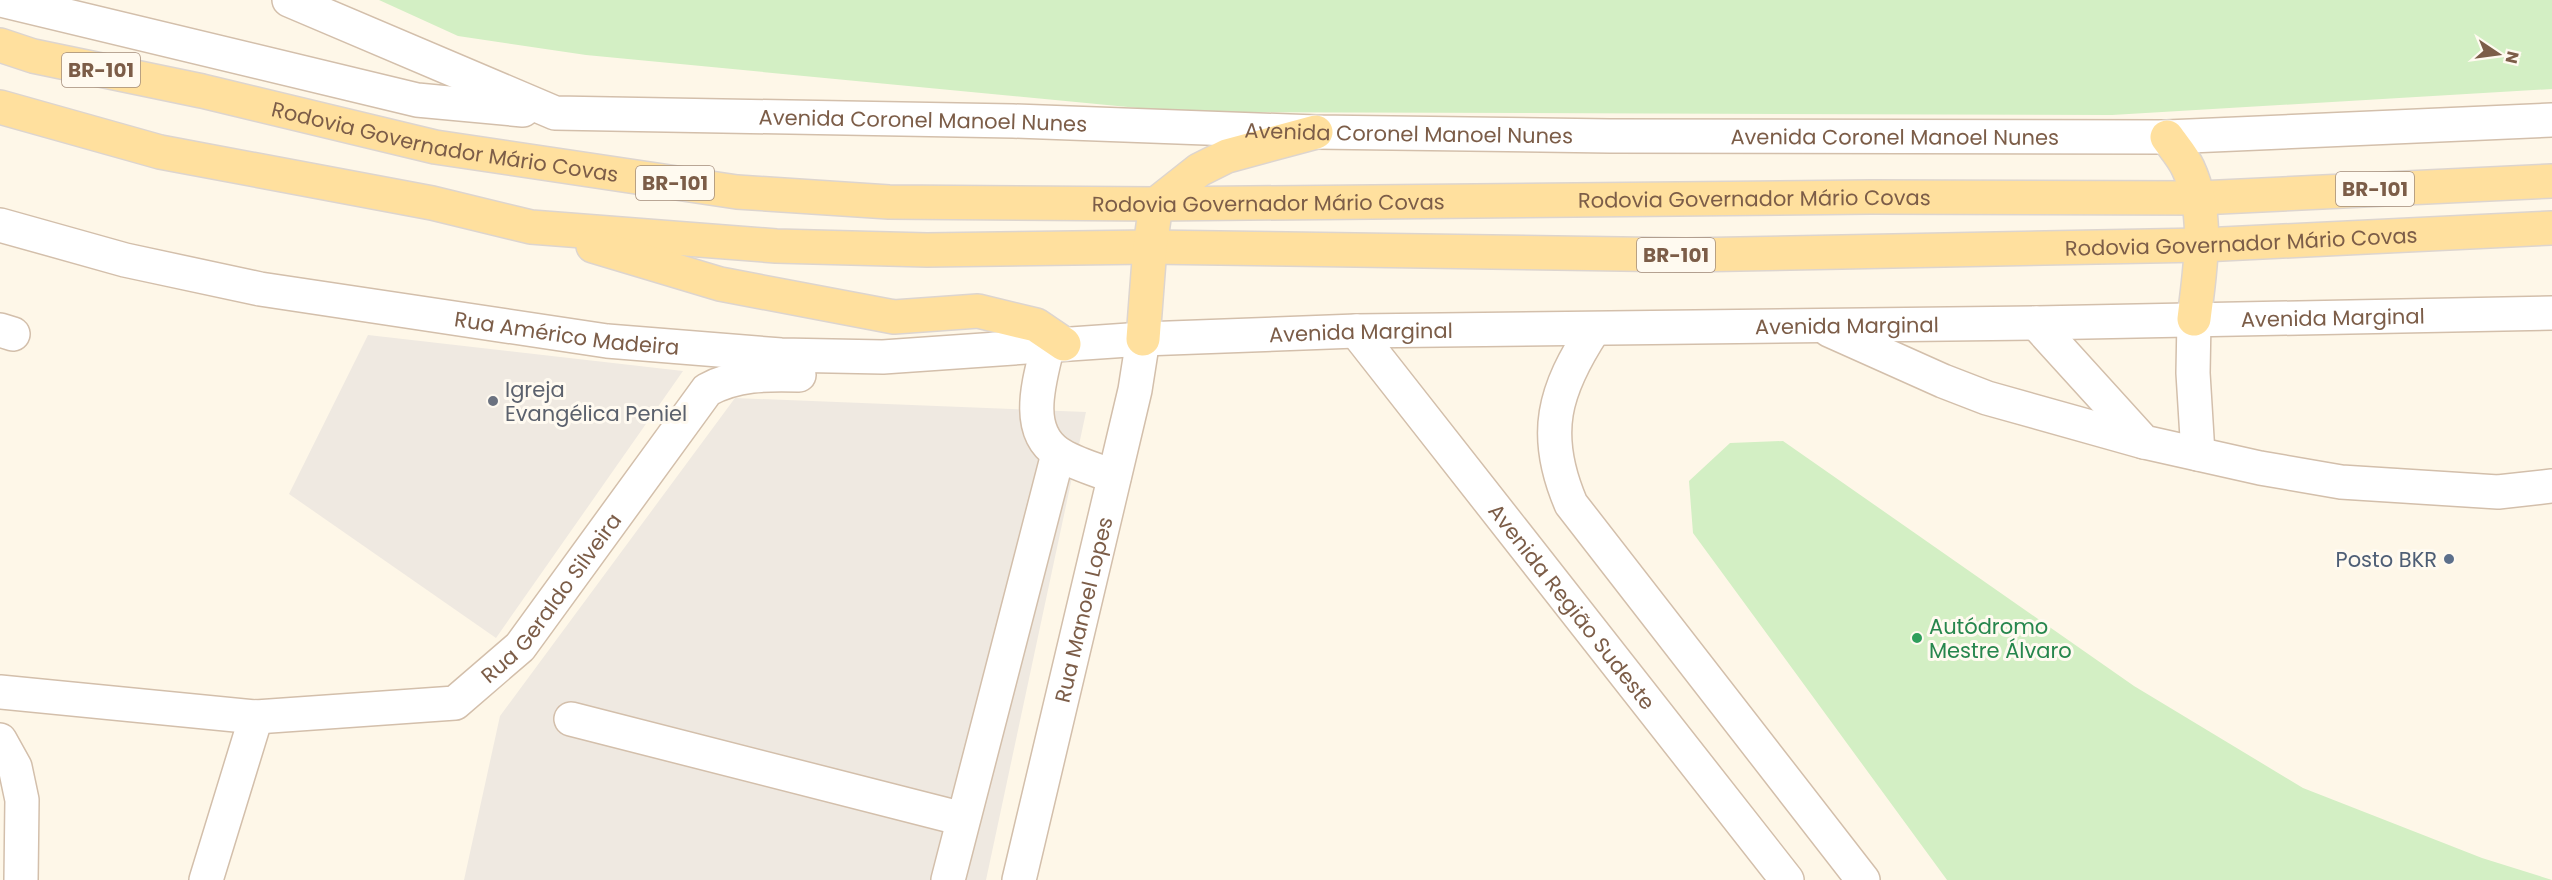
<svg xmlns="http://www.w3.org/2000/svg" width="2552" height="880" viewBox="0 0 2552 880" font-family="Poppins,sans-serif">
	<style>
		.industrial { fill: #efe9e1 }
		.green { fill: #d3efc4 }
		.lines { fill: none; stroke-linecap: round; stroke-linejoin: round }
		.minor-casing { stroke: #d3bfab; stroke-width: 36 }
		.major-casing { stroke: #ddd5cf; stroke-width: 36 }
		.minor { stroke: #fff; stroke-width: 33 }
		.major { stroke: #ffe09e; stroke-width: 33 }
		.worship-dot { fill: #6b7280; stroke: #fffaf0; stroke-width: 2 }
		.service-dot { fill: #5c6f8a; stroke: #fffaf0; stroke-width: 2 }
		.leisure-dot { fill: #2e9e5b; stroke: #fffaf0; stroke-width: 2 }
		.labels { text-anchor: middle; dominant-baseline: central; stroke-width: 6; stroke-linejoin: round; paint-order: stroke }
		.shield { fill: #fffaf0; stroke: #a38c7a; stroke-width: 1.5 }
		.shield-label { font-size: 20px; font-weight: bold; fill: #7c5d48 }
		.street-label { font-size: 21px; fill: #7c5d48; stroke: #fffaf0 }
		.worship-label { font-size: 21px; fill: #5b616d; stroke: #fffaf0; text-anchor: start }
		.service-label { font-size: 21px; fill: #4e5e75; stroke: #fffaf0; text-anchor: end }
		.leisure-label { font-size: 21px; fill: #27864d; stroke: #fffaf0; text-anchor: start }
	</style>
	<rect width="100%" height="100%" fill="#fef7e8"/>
	<!-- industrial -->
	<path class="industrial" d="M368,335L683,371L496,638L289,494Z
		M735,398L1086,412L986,880H464L500,716Z"/>
	<!-- green -->
	<path class="green" d="M379,0H2552V89L2112,115L1180,112L586,55L458,36Z
		M1783,441L2134,686L2303,788L2482,858L2552,880H1947L1693,533L1689,481L1730,443Z"/>
	<g class="lines">
		<defs>
			<g id="minor">
				<path d="M1,0L417,100L523,110"/>
				<path id="s1" d="M289,0L555,113L1013,121L1316,132L1610,136L2167,137L2552,120"/>
				<path id="s2" d="M0,225L125,260L260,289L607,341L781,355L883,357L1143,339L1356,331L2036,323L2552,313"/>
				<path d="M2194,319L2193,373L2198,454"/>
				<path d="M2036,323L2144,442L2260,468L2341,482L2498,492L2552,486"/>
				<path d="M1594,329C1554,390 1541,434 1571,504L1863,880"/>
				<path d="M0,330L13,334"/>
				<path d="M1829,330L1943,381L1987,398L2144,442"/>
				<path id="s3" d="M1356,331L1787,880"/>
				<path d="M1048,345C1040,379 1023,430 1058,453C1074,464 1096,469 1114,477"/>
				<path id="s4" d="M0,692L256,717L455,703L520,647L707,390C736,374 767,374 799,375"/>
				<path d="M571,719L963,819"/>
				<path d="M0,740L15,767L22,800L21,880"/>
				<path d="M206,880L256,717"/>
				<path d="M948,880L1058,454"/>
				<path id="s5" d="M1019,880L1135,390L1143,339"/>
			</g>
			<g id="major">
				<path id="s6" d="M0,45L33,56L202,91L435,147L737,192L889,202L1156,204L1871,197L2199,198L2552,181"/>
				<path id="s7" d="M0,107L160,152L432,203L531,227L776,246L927,250L1150,247L1686,255L2202,245L2552,228"/>
				<path d="M2167,137C2174,147 2183,157 2188,168C2210,215 2200,269 2194,319"/>
				<path d="M593,246L720,284L894,317L978,311L1036,325L1064,344"/>
				<path d="M1143,339L1150,247L1156,204L1199,170L1227,156L1316,132"/>
			</g>
		</defs>
		<!-- minor casing -->
		<use href="#minor" class="minor-casing"/>
		<!-- major casing -->
		<use href="#major" class="major-casing"/>
		<!-- minor -->
		<use href="#minor" class="minor"/>
		<!-- major -->
		<use href="#major" class="major"/>
	</g>
	<!-- markers -->
	<circle class="worship-dot" cx="493" cy="401" r="6"/>
	<circle class="service-dot" cx="2449" cy="559" r="6"/>
	<circle class="leisure-dot" cx="1917" cy="638" r="6"/>
	<g class="labels">
		<!-- shield labels -->
		<g class="shield">
			<rect x="62" y="53" width="78" height="34" rx="4.5"/>
			<rect x="636" y="166" width="78" height="34" rx="4.5"/>
			<rect x="2336" y="172" width="78" height="34" rx="4.5"/>
			<rect x="1637" y="238" width="78" height="34" rx="4.5"/>
		</g>
		<g class="shield-label">
			<text x="101" y="70">BR-101</text>
			<text x="675" y="183">BR-101</text>
			<text x="2375" y="189">BR-101</text>
			<text x="1676" y="255">BR-101</text>
		</g>
		<!-- street labels -->
		<g class="street-label">
			<text stroke="none"><textPath href="#s1" startOffset="657">Avenida Coronel Manoel Nunes</textPath></text>
			<text stroke="none"><textPath href="#s1" startOffset="1143">Avenida Coronel Manoel Nunes</textPath></text>
			<text stroke="none"><textPath href="#s1" startOffset="1629">Avenida Coronel Manoel Nunes</textPath></text>
			<text stroke="none"><textPath href="#s6" startOffset="456">Rodovia Governador Mário Covas</textPath></text>
			<text stroke="none"><textPath href="#s6" startOffset="1770">Rodovia Governador Mário Covas</textPath></text>
			<text stroke="none"><textPath href="#s6" startOffset="1284">Rodovia Governador Mário Covas</textPath></text>
			<text stroke="none"><textPath href="#s7" startOffset="2256">Rodovia Governador Mário Covas</textPath></text>
			<text stroke="none"><textPath href="#s2" startOffset="2346">Avenida Marginal</textPath></text>
			<text stroke="none"><textPath href="#s2" startOffset="1860">Avenida Marginal</textPath></text>
			<text stroke="none"><textPath href="#s2" startOffset="578">Rua Américo Madeira</textPath></text>
			<text stroke="none"><textPath href="#s2" startOffset="1374">Avenida Marginal</textPath></text>
			<text stroke="none"><textPath href="#s4" startOffset="600">Rua Geraldo Silveira</textPath></text>
			<text stroke="none"><textPath href="#s3" startOffset="350">Avenida Região Sudeste</textPath></text>
			<text stroke="none"><textPath href="#s5" startOffset="278">Rua Manoel Lopes</textPath></text>
		</g>
		<!-- worship labels -->
		<g class="worship-label">
			<text x="505" y="389">Igreja<tspan x="505" dy="24">Evangélica Peniel</tspan></text>
		</g>
		<!-- service labels -->
		<g class="service-label">
			<text x="2437" y="559">Posto BKR</text>
		</g>
		<!-- leisure labels -->
		<g class="leisure-label">
			<text x="1929" y="626">Autódromo<tspan x="1929" dy="24">Mestre Álvaro</tspan></text>
		</g>
	</g>
	<!-- north arrow -->
	<g transform="translate(2498 54) rotate(103)" stroke="#fffaf0" stroke-width="4.5" paint-order="stroke">
	<path d="M0-4.5L10 22L0 15L-10 22Z" fill="#7c5d48"/>
	<text y="-9" font-size="16" font-weight="bold" text-anchor="middle" fill="#7c5d48">N</text>
	</g>
</svg>
